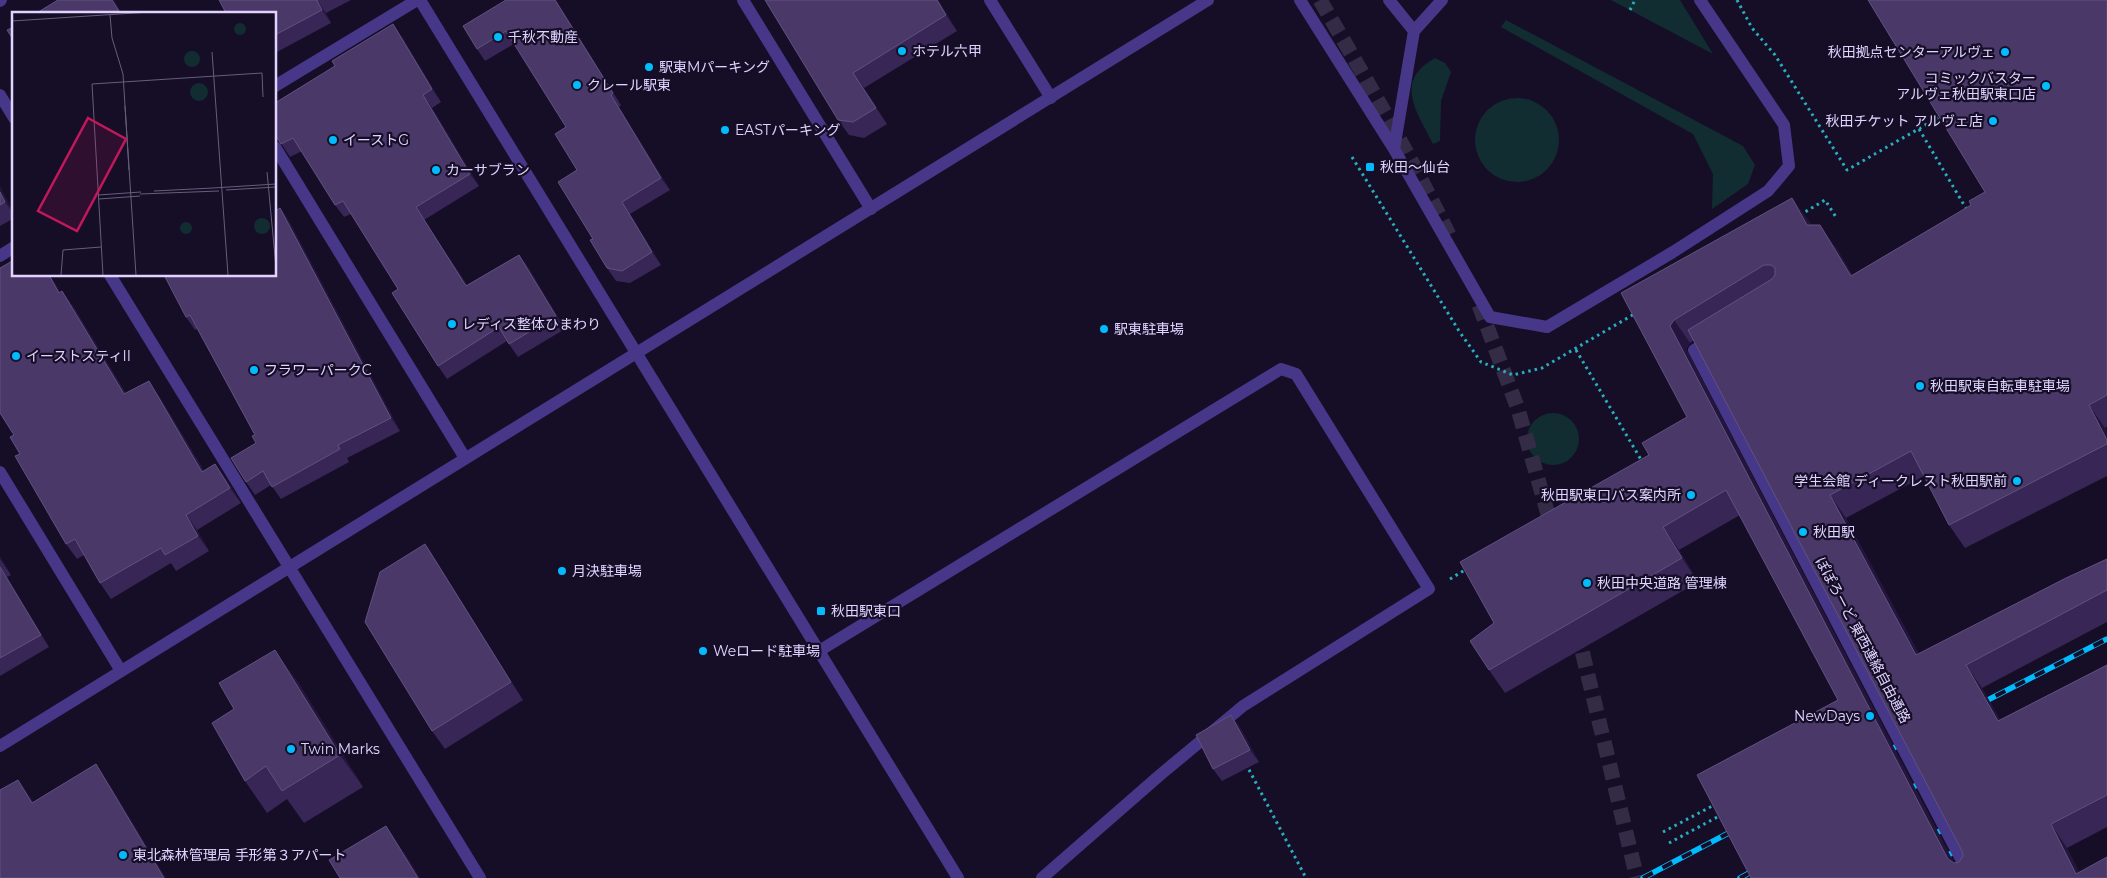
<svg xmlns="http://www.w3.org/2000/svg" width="2107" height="878" viewBox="0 0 2107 878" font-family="Montserrat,'Noto Sans JP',sans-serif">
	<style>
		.green { fill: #112d31 }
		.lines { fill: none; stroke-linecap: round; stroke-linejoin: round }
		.motorway-tunnel { stroke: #342c47; stroke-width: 15; stroke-dasharray: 15 8; stroke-linecap: butt }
		.path { stroke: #29aebe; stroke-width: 3; stroke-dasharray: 2.5 4; stroke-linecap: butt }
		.minor { stroke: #473788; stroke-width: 12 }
		.tertiary { stroke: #473788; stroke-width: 12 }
		.rail-casing { stroke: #00bcff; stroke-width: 5.5 }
		.rail { stroke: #160e27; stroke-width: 4; stroke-dasharray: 11; stroke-linecap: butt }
		.pedestrian-bridge { stroke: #473788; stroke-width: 12 }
		.wall { fill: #382656; fill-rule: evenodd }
		.shaded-wall { fill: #23153b }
		.building { fill: #4a3968; stroke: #615180; fill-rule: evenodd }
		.poi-dot { fill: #00bcff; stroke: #160e27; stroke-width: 2 }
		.labels { text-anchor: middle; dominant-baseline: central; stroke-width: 4.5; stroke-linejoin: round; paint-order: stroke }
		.poi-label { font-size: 14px; fill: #e0d4ff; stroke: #160e27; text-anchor: start }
		.street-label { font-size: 14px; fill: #e0d4ff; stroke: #160e27 }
		.inset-road { fill: none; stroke: #675d7d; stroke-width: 1 }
		.view { fill: #c2185b; fill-opacity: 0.15; stroke: #c2185b; stroke-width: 2.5 }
		.inset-edge { fill: none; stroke: #e0d4ff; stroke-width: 2.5 }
	</style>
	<rect width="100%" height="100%" fill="#160e27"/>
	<!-- green -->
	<path class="green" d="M1611,0H1680L1713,54Z
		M1506,20L1743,146L1755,165L1748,184L1712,209L1713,174L1693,134L1501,27Z
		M1435,58L1445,63L1451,72L1441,101L1440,141L1433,144C1417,112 1393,81 1435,58Z
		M1475 140a42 42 0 1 1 84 0a42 42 0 1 1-84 0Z
		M1527 439a26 26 0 1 1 52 0a26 26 0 1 1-52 0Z"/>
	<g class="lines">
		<!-- motorway-tunnel -->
		<path class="motorway-tunnel" d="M1320,0C1365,77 1410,155 1449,235
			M1479,305L1518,409L1553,532
			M1577,630L1637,878"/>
		<!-- path -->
		<path class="path" d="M1737,0L1752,28L1775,55L1847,170L1941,116
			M1630,10L1635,0
			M1919,129L1967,210
			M1352,157L1459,331L1481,362L1513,375L1542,368L1636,313
			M1800,215L1825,200L1836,217
			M1576,350L1643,463
			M1450,579L1468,568
			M1246,764L1306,878
			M1663,832L1716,804
			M1669,843L1721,815"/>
		<!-- minor -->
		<path class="minor" d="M420,0L958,878
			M743,0L871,209
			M990,0L1051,98
			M1300,0L1394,149L1490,317L1547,327L1673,252L1768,191L1789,166L1784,125L1700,0
			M1389,0L1414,31
			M275,86L417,0
			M0,95L14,118
			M275,147L465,458
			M1394,149L1414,31L1442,0
			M0,256L14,247
			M110,275L480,878
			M0,472L121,671
			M819,651L1281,369L1296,374L1429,589L1243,706L1160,775L1042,878"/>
		<!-- tertiary -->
		<path class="tertiary" d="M0,1L1,0
			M0,746L1208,0"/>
		<defs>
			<path id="rail" d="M1976,706L2107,639
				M1882,754L1918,735
				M1901,793L1937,775
				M1926,838L1962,820
				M1938,860L1974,842
				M1643,878L1740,827
				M1740,878L1762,866"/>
		</defs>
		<!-- rail casing -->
		<use href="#rail" class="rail-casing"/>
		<!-- rail -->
		<use href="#rail" class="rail"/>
		<!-- pedestrian-bridge -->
		<path class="pedestrian-bridge" d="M1712,339L1694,350L1971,878"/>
	</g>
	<!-- wall -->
	<path class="wall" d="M219,0H351L326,13L331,23L275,53V14L225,11Z
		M556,0L621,105L619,107L670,190L630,214L661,265L630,283L616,281L607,268L593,239L577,170L566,127L514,44L485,61L477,49Z
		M765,0H938L957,31L864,88L887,124L864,138L849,135L838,120Z
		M2107,0V427L2105,428L2107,431V476L1965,548L1949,525L1924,476L1846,518L1919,654L2107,559V622L1982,688L2000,720L2107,665V827L2067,848L2079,872L2107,878H1751L1838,700L1740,515L1679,550L1698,582L1505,693L1489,670L1494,623L1649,455L1687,417L1621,293L1809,221L1811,225L1837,249L1852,275L1971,205L1985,192ZM1694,340L1962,851L1963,856L1959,862L1954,863L1686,349L1690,343Z
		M402,37L441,102L432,108L479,186L424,220L467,285L519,255L528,267L565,329L518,357L507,341L447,379L438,366L398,289L351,214L344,217L335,205L302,151L290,157L279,140H275V103Z
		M0,187L14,213V218L0,226Z
		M280,208L289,221L400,431L347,458L349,462L281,499L271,485L255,495L246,482L256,443L255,435L197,329L195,330L186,317Z
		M14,275H50L60,292L73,306L126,394L159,396L204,471L215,464L226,479L241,503L197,530L209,551L176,571L171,563L111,599L100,583L84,555L77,559L66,544L20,454L14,435Z
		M425,544L437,562L523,700L445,749L432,731Z
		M0,557L11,575L7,577L49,647L0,676Z
		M298,682L363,787L304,823L287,799L267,813L245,781Z
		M1240,727L1259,762L1222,781L1213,769Z"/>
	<!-- shaded-wall -->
	<path class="shaded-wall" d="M112,0H114L122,14H121Z
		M555,0H556L621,105L613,93Z
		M937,0H938L957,31L946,15Z
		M317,1L326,13L331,23L322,10Z
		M393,24L402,37L441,102L432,89Z
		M853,73L864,88L887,124L876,108Z
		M423,95L432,108L479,186L470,174Z
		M611,95L619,107L670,190L661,178Z
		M0,187L14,213V214L5,202L0,192Z
		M1792,198L1809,221L1823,248L1807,225Z
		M622,202L630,214L661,265L652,252Z
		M416,207L424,220L475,298L466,286Z
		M280,208L289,221L400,431L391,418Z
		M1820,225L1837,249L1867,299L1851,276Z
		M519,255L528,267L565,329L556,316Z
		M49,275H50L70,308L59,293Z
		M62,291L73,306L135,410L124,394Z
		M1674,320L1690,343L1686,349L1962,878L1948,859L1670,326Z
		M149,381L159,396L213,487L202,472Z
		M2089,405L2107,431V440Z
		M215,464L226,479L241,503L230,488Z
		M1830,495L1846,518L1932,678L1916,655Z
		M186,515L197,530L209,551L198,536Z
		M1663,527L1679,550L1698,582L1682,558Z
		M425,544L437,562L523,700L511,682Z
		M0,557L11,575L0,559Z
		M0,567L7,577L49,647L41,635Z
		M275,650L298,682L363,787L340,755Z
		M1966,665L1982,688L2014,744L1998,721Z
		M1231,715L1240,727L1259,762L1250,750Z
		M96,764L112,788L166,878H164Z
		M18,780L35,804L32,803Z
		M2051,824L2067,848L2082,878L2076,874Z
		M386,826L408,858L420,878H418Z"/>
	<!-- building -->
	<path class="building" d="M58,0H112L121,14H35Z
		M219,0H318L317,1L322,10L275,35V14H220L225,11Z
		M506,0H555L613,93L611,95L661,178L622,202L652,252L622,271L607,268L590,240L593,239L558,182L577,170L555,134L566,127L506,31L477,49L463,26Z
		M765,0H937L946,15L853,73L876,108L853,122L838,120Z
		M1868,0H2107V395L2089,405L2107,440V444L1949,525L1911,451L1830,495L1916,655L2066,578L2107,559V590L1966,665L1998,721L2107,665V795L2051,824L2076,874L2107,857V878H1751L1697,775L1838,700L1726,490L1663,527L1682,558L1489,670L1470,641L1494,623L1460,562L1649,455L1642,443L1687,417L1621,293L1792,198L1807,225H1820L1851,276L1971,205L1969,201L1985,192ZM1764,265H1771L1775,268V275L1772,279L1688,330L1962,851L1963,856L1959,862L1954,863L1948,859L1670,326L1674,320Z
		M393,24L432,89L423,95L470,174L416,207L466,286L519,255L556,316L509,344L499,327L438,366L392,293L398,289L343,201L335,205L293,138L281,144L275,134V103L335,66L332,61Z
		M14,27V41L7,30Z
		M0,192L5,202L0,205Z
		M280,208L391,418L338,445L340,449L272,487L263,471L246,482L231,458L256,443L252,436L255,435L190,315L186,317L164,275H275V211Z
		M14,260V275H49L59,293L62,291L124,394L149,381L202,472L215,464L230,488L186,515L198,536L165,555L161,548L100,583L75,539L66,544L15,456L20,454L10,437L14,435L0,413V268Z
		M425,544L511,682L432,731L365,622L380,572Z
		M0,567L41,635L0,658Z
		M275,650L340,755L282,791L266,766L245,781L212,723L234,709L219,683Z
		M1231,715L1250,750L1213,769L1196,735Z
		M96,764L164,878H0V790L18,780L32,803Z
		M386,826L418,878H340L329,860Z"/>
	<!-- markers -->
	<g class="poi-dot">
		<circle cx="498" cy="37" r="5"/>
		<circle cx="902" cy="51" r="5"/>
		<circle cx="2005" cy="52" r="5"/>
		<circle cx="649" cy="67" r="5"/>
		<circle cx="577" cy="85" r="5"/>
		<circle cx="2046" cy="86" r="5"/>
		<circle cx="1993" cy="121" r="5"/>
		<circle cx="725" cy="130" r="5"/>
		<circle cx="333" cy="140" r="5"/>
		<rect x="1365" y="162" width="10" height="10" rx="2.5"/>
		<circle cx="436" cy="170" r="5"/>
		<circle cx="452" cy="324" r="5"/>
		<circle cx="1104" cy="329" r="5"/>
		<circle cx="16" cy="356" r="5"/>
		<circle cx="254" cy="370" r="5"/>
		<circle cx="1920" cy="386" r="5"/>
		<circle cx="2017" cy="481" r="5"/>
		<circle cx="1691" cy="495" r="5"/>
		<circle cx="1803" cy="532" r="5"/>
		<circle cx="562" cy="571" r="5"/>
		<circle cx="1587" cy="583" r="5"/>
		<rect x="816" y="606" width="10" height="10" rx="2.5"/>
		<circle cx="703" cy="651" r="5"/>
		<circle cx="1870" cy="716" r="5"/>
		<circle cx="291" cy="749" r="5"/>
		<circle cx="123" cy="855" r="5"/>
	</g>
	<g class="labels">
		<!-- poi labels -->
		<g class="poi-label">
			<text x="508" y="37">千秋不動産</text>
			<text x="912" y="51">ホテル六甲</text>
			<text x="1995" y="52" text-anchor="end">秋田拠点センターアルヴェ</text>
			<text x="659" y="67">駅東Mパーキング</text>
			<text x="2036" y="78" text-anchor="end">コミックバスター<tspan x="2036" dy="16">アルヴェ秋田駅東口店</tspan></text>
			<text x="587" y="85">クレール駅東</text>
			<text x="1983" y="121" text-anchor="end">秋田チケット アルヴェ店</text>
			<text x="735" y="130">EASTパーキング</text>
			<text x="343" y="140">イーストG</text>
			<text x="1380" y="167">秋田〜仙台</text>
			<text x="446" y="170">カーサブラン</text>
			<text x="462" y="324">レディス整体ひまわり</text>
			<text x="1114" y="329">駅東駐車場</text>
			<text x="26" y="356">イーストスティII</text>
			<text x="264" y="370">フラワーパークC</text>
			<text x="1930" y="386">秋田駅東自転車駐車場</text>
			<text x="2007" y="481" text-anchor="end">学生会館 ディークレスト秋田駅前</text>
			<text x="1681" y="495" text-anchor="end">秋田駅東口バス案内所</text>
			<text x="1813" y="532">秋田駅</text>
			<text x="572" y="571">月決駐車場</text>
			<text x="1597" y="583">秋田中央道路 管理棟</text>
			<text x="831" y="611">秋田駅東口</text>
			<text x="713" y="651">Weロード駐車場</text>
			<text x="1860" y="716" text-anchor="end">NewDays</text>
			<text x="301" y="749">Twin Marks</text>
			<text x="133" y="855">東北森林管理局 手形第３アパート</text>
		</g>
		<!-- street labels -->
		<g class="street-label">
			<text transform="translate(1863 640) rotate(62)">ぽぽろーど 東西連絡自由通路</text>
		</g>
	</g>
	<!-- overview -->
	<g transform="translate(12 12)">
		<rect width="264" height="264" fill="#160e27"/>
		<path d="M222 17a6 6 0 1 1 12 0a6 6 0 1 1-12 0ZM172 47a8 8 0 1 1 16 0a8 8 0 1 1-16 0ZM178 80a9 9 0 1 1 18 0a9 9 0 1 1-18 0ZM242 214a8 8 0 1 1 16 0a8 8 0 1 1-16 0ZM168 216a6 6 0 1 1 12 0a6 6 0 1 1-12 0Z" fill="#112d31"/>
		<path class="inset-road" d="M98,3L100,26L111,62L117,158M0,9L138,0M200,40L216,263M113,94L124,263M255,160L264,255M201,176L264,172M214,178L264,175M142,179L201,176M128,182L207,179M86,183L129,180M87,187L128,184M0,217V263M49,263L51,238L89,235M91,263L80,72L250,61L251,85"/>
		<path class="view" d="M76,106L114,127L65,219L26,199Z"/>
		<rect width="264" height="264" class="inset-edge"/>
	</g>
</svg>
